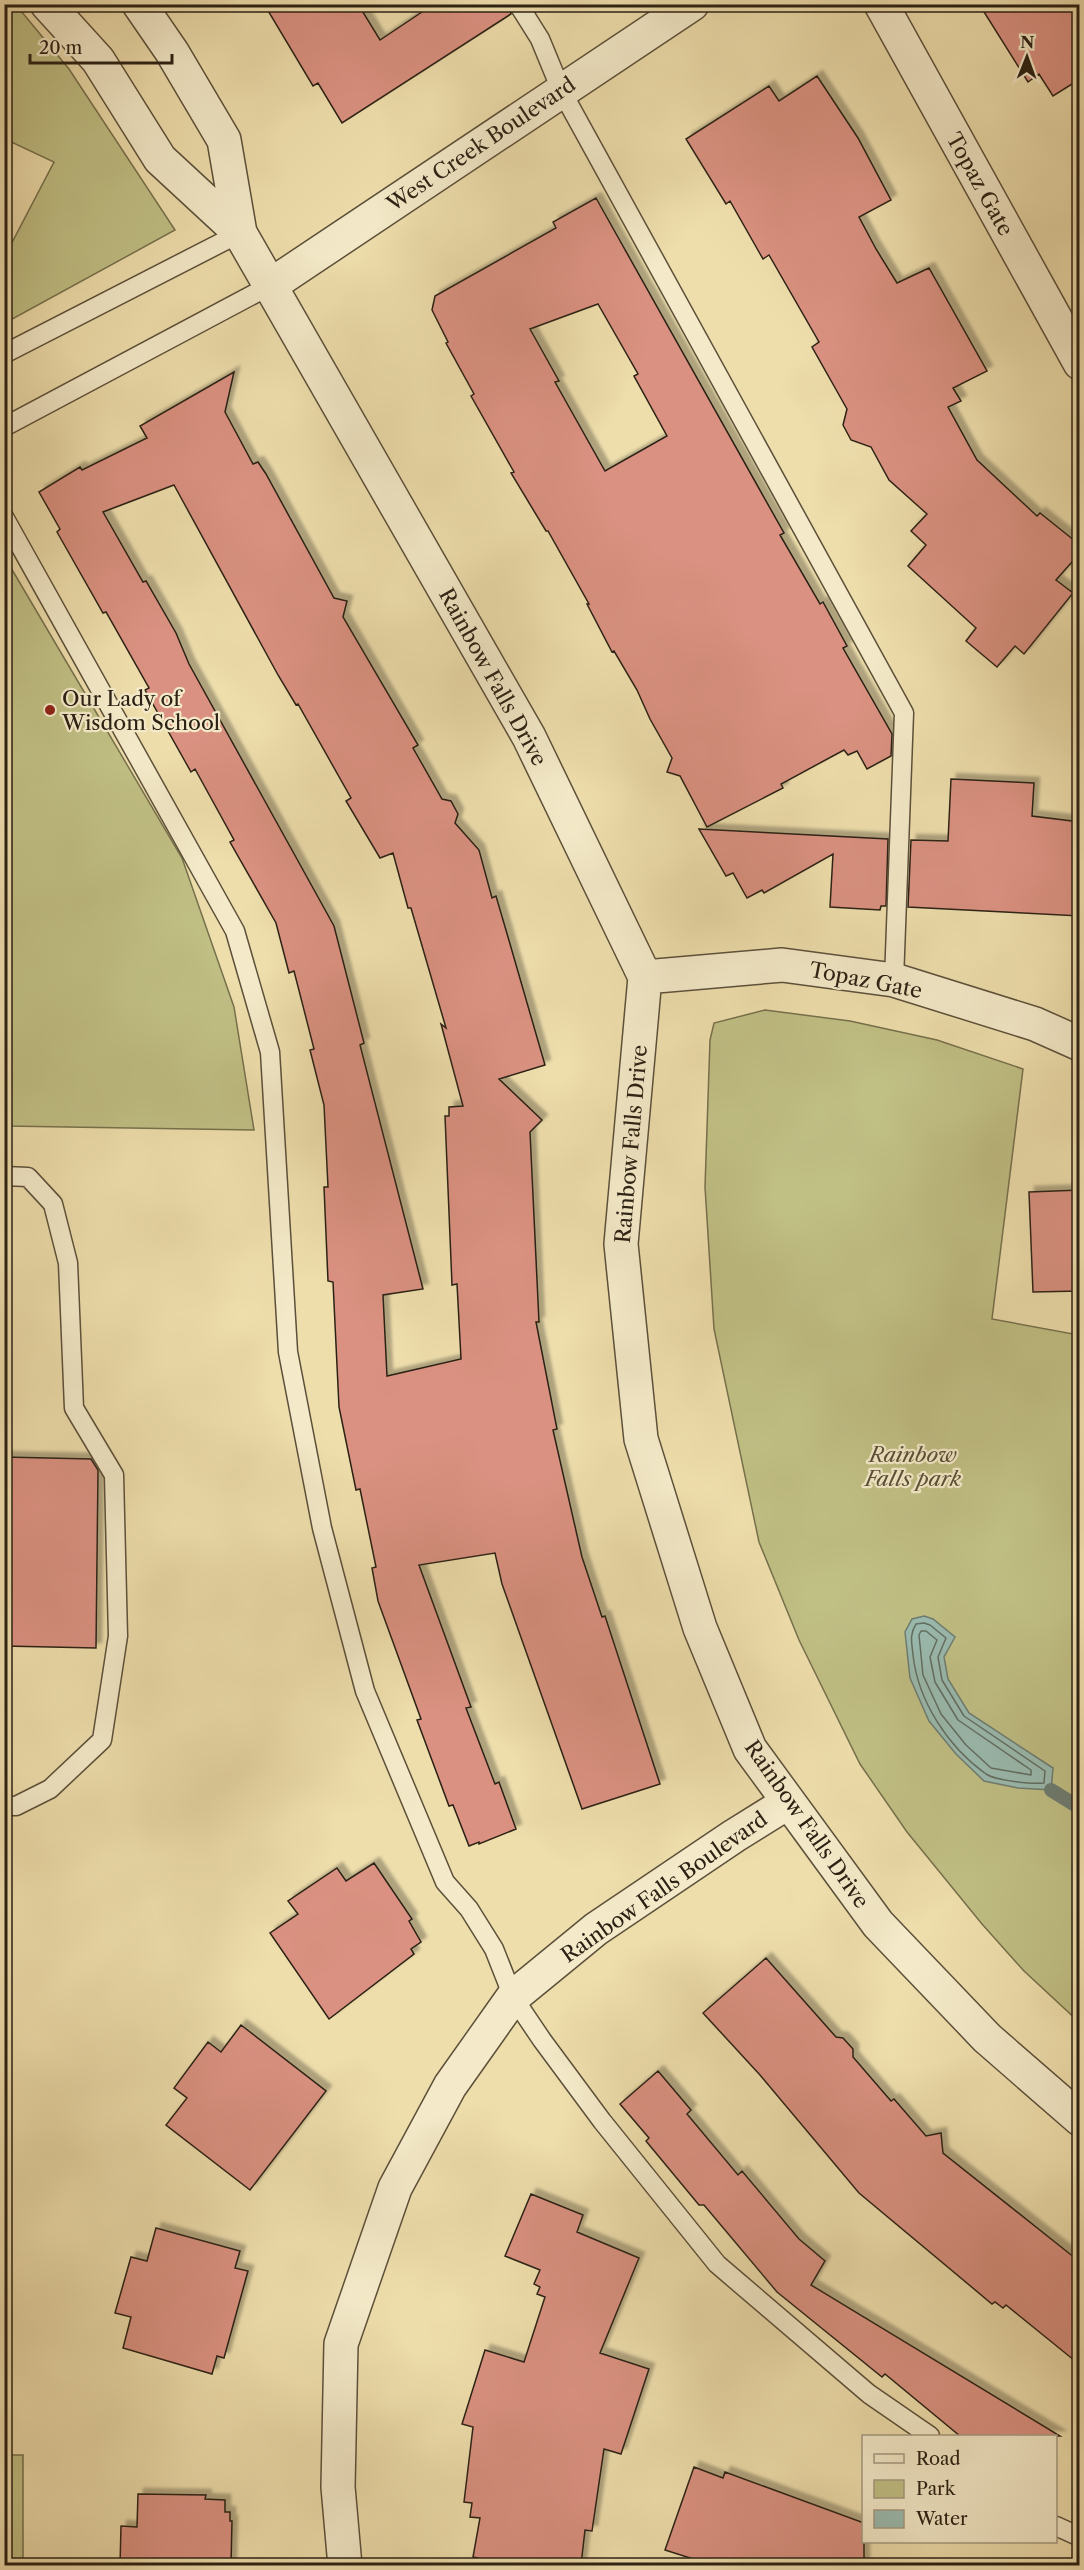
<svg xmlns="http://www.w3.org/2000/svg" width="1084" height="2570" viewBox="0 0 1084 2570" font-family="'Libre Caslon Text',serif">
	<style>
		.green { fill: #c0bf84; stroke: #76704c; stroke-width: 1.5 }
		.water { fill: #9abbb0; stroke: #6e7d72; stroke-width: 1.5 }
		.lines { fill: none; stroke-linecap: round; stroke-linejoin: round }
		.shore { stroke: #626e62; stroke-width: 1.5 }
		.stream { stroke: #6e7d72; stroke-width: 14 }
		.building { fill: #da9181; stroke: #2b2114; stroke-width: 1.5; fill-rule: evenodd; filter: url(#shadow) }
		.service-casing { stroke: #5c503a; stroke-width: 21 }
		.minor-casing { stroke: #5c503a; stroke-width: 36 }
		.service { stroke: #f4eac9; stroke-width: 18 }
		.minor { stroke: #f4eac9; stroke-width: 33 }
		.poi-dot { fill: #8f2418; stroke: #f4eac9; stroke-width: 2 }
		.labels { text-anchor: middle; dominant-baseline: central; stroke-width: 4.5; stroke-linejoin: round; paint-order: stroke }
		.street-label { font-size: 21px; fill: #2b2114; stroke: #f4eac9 }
		.poi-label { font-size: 21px; fill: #2b2114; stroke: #f4eac9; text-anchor: start }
		.park-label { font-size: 21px; font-style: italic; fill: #585036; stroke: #f4eac9 }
	</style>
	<defs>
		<filter id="shadow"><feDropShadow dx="5.5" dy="-5.5" stdDeviation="1.5" flood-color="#0004"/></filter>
	</defs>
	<rect width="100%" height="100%" fill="#eedeac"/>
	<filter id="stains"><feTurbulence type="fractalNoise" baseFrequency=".00333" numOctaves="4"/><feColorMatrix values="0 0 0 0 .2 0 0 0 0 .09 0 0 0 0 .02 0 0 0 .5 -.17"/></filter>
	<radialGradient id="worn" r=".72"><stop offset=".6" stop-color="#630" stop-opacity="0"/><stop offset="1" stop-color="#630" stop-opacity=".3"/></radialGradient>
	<!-- green -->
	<path class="green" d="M5,4L16,5L69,69L175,230L5,323V256L54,162L5,139Z
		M4,556L182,858L234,1007L254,1130L5,1126Z
		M765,1010L850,1021L937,1040L1023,1069L992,1319L1079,1335V2022L1024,1971L982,1924L907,1832L860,1764L799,1640L759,1542L714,1329L705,1187L710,1040L714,1023Z
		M5,2455H23V2565H5Z"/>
	<!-- water -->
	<path class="water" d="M924,1616L933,1619L955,1637L944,1657L948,1679L969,1713L1053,1768L1051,1790L1018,1788L984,1781L956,1754L929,1721L910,1678L905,1632L912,1619Z"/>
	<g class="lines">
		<!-- shore -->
		<path class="shore" d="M924,1623L930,1625L946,1638L938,1657L942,1680L964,1716L1045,1771L1044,1783C1031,1784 997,1781 986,1774C948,1747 918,1701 913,1655C912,1643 909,1635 916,1624Z
			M921,1631H926L937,1640L930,1657L935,1682L958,1720L1031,1770V1775L991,1768L966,1745L941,1714L923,1675L919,1635Z"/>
		<!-- stream -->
		<path class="stream" d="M1051,1790L1080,1808"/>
	</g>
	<!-- building -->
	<path class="building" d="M264,4H358L380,40L434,4H507L511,14L342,123L318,83L313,86Z
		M979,4H1067L1080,25V79L1053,96L1039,74L1028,82Z
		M817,76L858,138L891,200L859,217L876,249L897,283L929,268L987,371L953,388L961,401L948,407L977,460L1037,516L1040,513L1080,545V553L1056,580L1073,593L1024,654L1015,646L997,667L966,641L976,628L908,566L926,545L911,531L927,514L889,480L871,447L851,440L843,425L847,409L812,347L819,342L769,255L763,259L730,201L726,204L686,139L769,86L779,101Z
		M596,198L784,533L780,535L820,604L823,602L847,646L843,648L892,734L891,756L867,769L857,751L848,755L844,750L781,784L783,788L707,827L680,776L667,772L672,758L650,719L637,690L614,651L612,652L587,604H589L548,531H546L511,473L514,472L471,396L474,394L446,343L448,342L432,310L435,296L556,228L553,222ZM598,304L638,374L634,376L667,436L605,471L555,382L559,381L530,329Z
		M234,372L225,412L253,464L258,462L266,474L334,598L347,601L343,617L418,745L413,748L442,799L451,801L458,814L455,823L479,850L492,898L496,896L508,937L545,1065L499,1079L542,1120L530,1132L539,1322H536L557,1429L553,1430L582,1557L602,1617L605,1616L660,1784L582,1809L502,1584L495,1553L419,1565L471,1707L466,1708L495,1784L499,1782L516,1829L479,1844V1842L469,1846L453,1805L449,1806L417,1720L421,1719L378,1601L372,1568L376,1567L360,1489L356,1490L339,1407L333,1282L328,1281L324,1187H328L324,1105L310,1050L314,1049L294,971L289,973L276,923L230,842L234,840L195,769L191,772L145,690L149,688L106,612L103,613L57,532L60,529L39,492L80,467L82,470L147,438L140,426ZM174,485L278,675L296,705L298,704L351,798L346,801L380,858L393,853L408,908H411L446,1028L441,1024L463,1106L449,1107V1116H445L452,1285L457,1284L461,1359L387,1376L383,1295L423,1289L360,1045L364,1043L334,926L189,664L176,633L146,581L143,582L103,512Z
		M951,779L1034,783L1032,816L1080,822V916L908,907L911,840L948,841Z
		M699,829L888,839L886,906H881L880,910L830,907L833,854L764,893L762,890L747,898L733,873L726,876Z
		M1080,1190V1291L1033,1292L1029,1192Z
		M4,1457L91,1459L98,1470L96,1648L4,1646Z
		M374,1863L412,1919L409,1921L421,1942L411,1949L414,1954L329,2019L270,1933L298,1914L288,1901L337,1868L346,1881Z
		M766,1958L836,2037L843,2038L853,2049V2057L891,2101L894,2099L926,2136L941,2133L943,2153L1080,2262V2365L1006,2305L1003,2308L995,2302L992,2304L859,2193L760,2075L703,2013Z
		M241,2025L326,2091L250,2190L166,2125L187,2098L174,2088L208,2042L221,2052Z
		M658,2071L691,2110L687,2114L738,2175L742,2171L799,2239L825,2261L811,2285L1060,2436H960L885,2374L882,2377L777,2292L704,2205H699L646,2141L649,2138L620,2104Z
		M531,2194L583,2215L577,2232L639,2258L600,2353L649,2369L621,2454L604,2449L592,2531L585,2530L581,2565H476L478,2558L473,2557L480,2518L470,2517L472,2503L464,2502L473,2427L462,2424L485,2350L524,2362L545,2297L537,2294L540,2287L534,2284L540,2270L505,2256Z
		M156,2228L240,2251L235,2268L248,2271L224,2358L217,2356L212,2374L123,2348L131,2317L115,2313L131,2257L147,2261Z
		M694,2467L723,2478L725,2472L864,2523V2565H712L665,2550Z
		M138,2494L206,2495L205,2499L225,2500V2512H230V2521H232L231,2565H120L121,2526L137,2527Z"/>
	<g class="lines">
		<defs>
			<path id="service" d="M518,4L540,39L561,90L904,713L894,980
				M4,354L240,233
				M4,427L271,285
				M4,517L235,931L270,1052L288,1352L322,1528L365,1691L445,1882L469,1909L494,1949L513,1997L542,2040L602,2121L717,2264L869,2394L930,2436
				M4,1176L28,1177L53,1204L68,1263L74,1408L114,1475L118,1636L102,1740L50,1789L16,1806H4
				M1056,2526L1080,2537"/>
			<path id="minor" d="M47,4L98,60L160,159L240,233L529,737L645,977L621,1244L641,1439L700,1628L750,1749L878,1924L987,2038L1080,2119
				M139,4L172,52L224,140L240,233
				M881,4L1080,363
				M271,285L692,4
				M645,977L782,965L894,980L1035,1024L1080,1044
				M345,2566L338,2487L341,2344L395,2188L450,2086L513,1997L596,1929L734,1836L787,1803"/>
		</defs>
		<!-- service casing -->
		<use href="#service" class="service-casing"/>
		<!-- minor casing -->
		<use href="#minor" class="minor-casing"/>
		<!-- service -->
		<use href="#service" class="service"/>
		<!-- minor -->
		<use href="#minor" class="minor"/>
	</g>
	<!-- markers -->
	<circle class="poi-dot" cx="50" cy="710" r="6"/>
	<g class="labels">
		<!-- street labels -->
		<g class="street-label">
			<text transform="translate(481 144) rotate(-34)">West Creek Boulevard</text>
			<text transform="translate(980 184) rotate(61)">Topaz Gate</text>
			<text transform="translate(493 677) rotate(61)">Rainbow Falls Drive</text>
			<text transform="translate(866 980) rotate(11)">Topaz Gate</text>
			<text transform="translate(631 1144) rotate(-85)">Rainbow Falls Drive</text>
			<text transform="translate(807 1824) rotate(55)">Rainbow Falls Drive</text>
			<text transform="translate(664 1887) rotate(-35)">Rainbow Falls Boulevard</text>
		</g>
		<!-- poi labels -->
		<g class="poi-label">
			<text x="62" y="698">Our Lady of<tspan x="62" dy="24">Wisdom School</tspan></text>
		</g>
		<!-- park labels -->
		<g class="park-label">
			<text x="913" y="1454">Rainbow<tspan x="913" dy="24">Falls park</tspan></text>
		</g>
	</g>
	<!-- margin -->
	<rect width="1084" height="2570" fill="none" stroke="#eedeac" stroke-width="24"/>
	<rect x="6" y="6" width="1072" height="2558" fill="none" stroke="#2b2114" stroke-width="3"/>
	<rect x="12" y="12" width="1060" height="2546" fill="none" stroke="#2b2114" stroke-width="1.5"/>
	<!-- legend -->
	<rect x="862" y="2435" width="195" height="108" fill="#f4eac9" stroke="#a49a81" stroke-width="1.5"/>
	<rect x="874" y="2454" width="30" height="9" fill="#f4eac9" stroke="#a49a81" stroke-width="1.5"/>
	<text x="916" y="2465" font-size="18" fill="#2b2114">Road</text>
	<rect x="874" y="2480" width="30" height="18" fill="#c0bf84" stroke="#a49a81" stroke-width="1.5"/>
	<text x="916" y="2495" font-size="18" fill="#2b2114">Park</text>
	<rect x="874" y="2510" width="30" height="18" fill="#9abbb0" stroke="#a49a81" stroke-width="1.5"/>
	<text x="916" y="2525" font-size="18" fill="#2b2114">Water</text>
	<!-- north arrow -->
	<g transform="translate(1027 57) rotate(1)" stroke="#f4eac9" stroke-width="4.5" paint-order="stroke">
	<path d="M0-4.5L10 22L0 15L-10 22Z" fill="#2b2114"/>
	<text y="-9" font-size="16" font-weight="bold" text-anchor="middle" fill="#2b2114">N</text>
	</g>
	<!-- scale -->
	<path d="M30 54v9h142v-9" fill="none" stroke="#2b2114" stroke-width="3"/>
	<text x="39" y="54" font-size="18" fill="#2b2114" stroke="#f4eac9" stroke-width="4.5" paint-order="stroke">20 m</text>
	<rect width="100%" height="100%" filter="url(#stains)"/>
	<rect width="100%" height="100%" fill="url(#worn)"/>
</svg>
